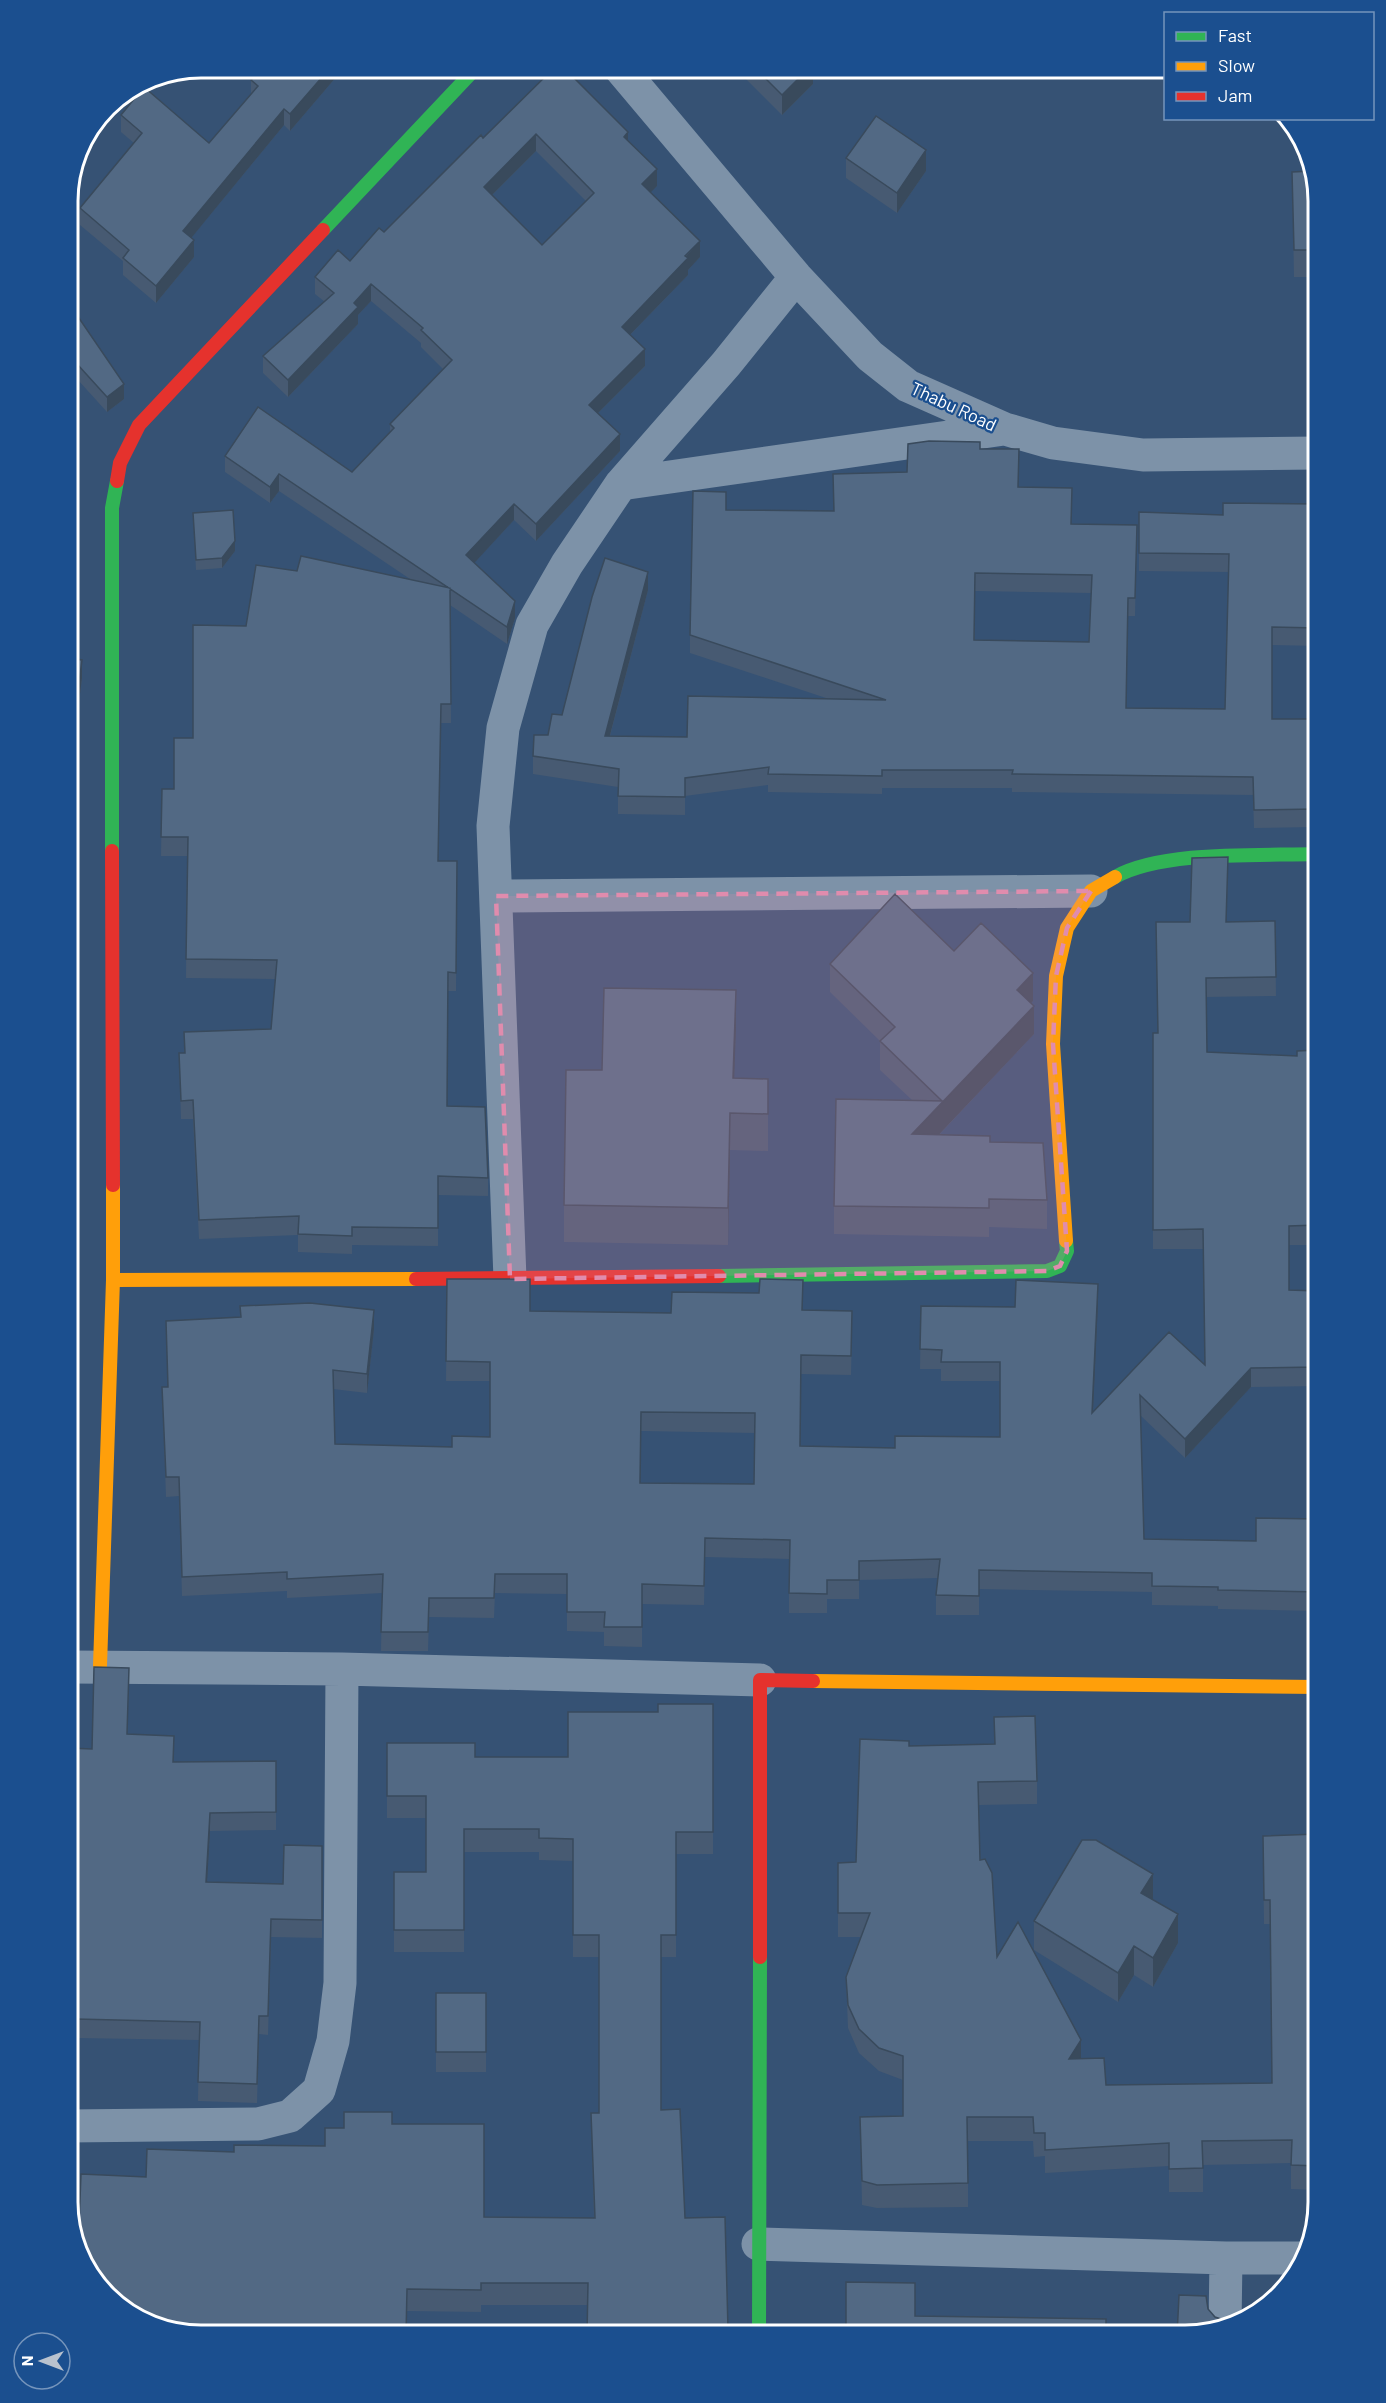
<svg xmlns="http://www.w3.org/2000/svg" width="1386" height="2403" viewBox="0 0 1386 2403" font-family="Barlow,sans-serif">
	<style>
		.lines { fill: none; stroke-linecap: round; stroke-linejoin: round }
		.street { stroke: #7d92a8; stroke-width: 33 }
		.fast { stroke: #30b455; stroke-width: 14 }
		.slow { stroke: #ff9f0a; stroke-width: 14 }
		.jam { stroke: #e5322d; stroke-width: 14 }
		.wall { fill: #475a72; fill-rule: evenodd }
		.shaded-wall { fill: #394a5c }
		.building { fill: #526984; stroke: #394a5c; stroke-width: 1.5; fill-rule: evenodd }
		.marked { fill: #e08cad; fill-opacity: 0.2; stroke: #e08cad; stroke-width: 4.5; stroke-dasharray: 12 8; stroke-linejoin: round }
		.labels { text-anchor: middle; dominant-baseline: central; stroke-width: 4.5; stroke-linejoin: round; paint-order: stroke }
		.street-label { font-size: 18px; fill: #fff; stroke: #1b4f8f }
		.rim { fill: none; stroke: #fff; stroke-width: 3 }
	</style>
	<rect width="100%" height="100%" fill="#365274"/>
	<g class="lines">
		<!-- street -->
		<path class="street" d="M620,68L796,277L870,356L908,386L1005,429L1053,443L1143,455L1318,453
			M621,484L1004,429
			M496,896L1091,891
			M510,1279L493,826L503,728L532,625L567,564L621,484L726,364L796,277
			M68,1667L342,1669L760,1680
			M68,2126L258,2124L290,2116L319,2090L333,2041L340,1983L342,1669
			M758,2244L1226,2258L1225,2326
			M1226,2258H1302"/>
		<!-- fast -->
		<path class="fast" d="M323,230L476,68
			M112,851V508L117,481
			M1115,877C1163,850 1262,856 1318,854
			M719,1276L1047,1271L1060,1266L1067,1251L1066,1241
			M759,2335L760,1957"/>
		<!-- slow -->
		<path class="slow" d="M1066,1241L1053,1044L1056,976L1067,928L1091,891L1115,877
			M113,1280L416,1279
			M100,1666L113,1280V1185
			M813,1681L1318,1687"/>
		<!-- jam -->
		<path class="jam" d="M117,481L120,463L139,425L323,230
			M112,851L113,1185
			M416,1279L719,1276
			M760,1957V1680L813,1681"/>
	</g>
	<!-- wall -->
	<path class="wall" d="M259,68H337V76L290,131L284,125L191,238L194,257L156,303L123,275V261L80,225V208L134,143L121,132V115L209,143L251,94V80L261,69Z
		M554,68L628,141L657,186L650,192L700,257L688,270V275L630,335L645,366L598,413L620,451L536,541L514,520L474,563L515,618L507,644L450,605L451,723H441L438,861H457L456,991H448L447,1106L488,1178V1196L438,1195V1246L352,1245V1254L298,1252V1235L199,1239L193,1119H181L179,1053H184V1032L271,1029L275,979L186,978L187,856H161L162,789H174L193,738L246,626L297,571L413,581L279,491L270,503L225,472V456L352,472L390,432V424L443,369L421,347V343L371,301L358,315V324L288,397L263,373V356L325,302L315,294V277L350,261L384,232L483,138ZM536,151L586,201L542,245L492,195Z
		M735,68H813V84L782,115Z
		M846,158L926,171L897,213L846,178Z
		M1292,172L1318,201V277H1294Z
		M68,302L124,399L107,412L68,369Z
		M980,449L1019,487L1071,524L1137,525L1135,616H1128L1126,708L1225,709L1229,572L1139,571V512L1223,515L1318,504V646L1272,645V719H1318V834H1315V827L1254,828L1253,795L1012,792V788H882V794L768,792V785L685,796V815L618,814V787L533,774V756L548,735L648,590L610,736L687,737L829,699L690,653V635L726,510L834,511L833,474L907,472ZM975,591L1091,593L1089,642L975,640Z
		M193,513L235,551L222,568L196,570Z
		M68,658L82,678L76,725L68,724Z
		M1228,876L1226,922L1275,921L1276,996L1206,997L1207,1052L1297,1056L1318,1050V1245H1289V1290L1318,1291V1386L1251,1387L1185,1458L1140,1415L1144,1539L1256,1541L1318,1519V1611L1218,1609V1606L1152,1605V1592L979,1589V1615H936V1595L938,1578L859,1580V1599H827V1613H789V1559L705,1557L704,1605L642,1604V1647L604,1646V1632L567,1631V1594L495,1593L494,1618L429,1617L428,1651H381L382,1593L287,1598V1591L182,1596L179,1496L166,1497L162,1387H168L166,1321L240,1317V1306L374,1329L367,1393L333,1389L335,1444L452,1447L490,1437V1381H446L447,1279L530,1311L671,1313L802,1310L852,1330L851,1375L801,1374L800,1446L895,1448L1000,1437V1381H941V1369H920L921,1306L1015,1307L1098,1303L1093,1412L1205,1365L1203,1249H1153V1033H1157L1190,922ZM641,1431L755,1433L754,1484L640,1483Z
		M954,951L1033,1001L1031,1003L1034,1034L939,1135L990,1142L1047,1200V1229L989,1227V1237L834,1234V1206L912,1100L880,1070V1041L830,992V964Z
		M736,1027L734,1078L768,1079V1151L730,1150L728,1245L564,1242V1205L602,1070Z
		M68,1152H78V1229H68Z
		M129,1686L127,1735L174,1762L276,1761V1830L210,1831L207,1882L283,1884L322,1846V1938L271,1937L268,2035L259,2034L257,2103L198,2101L199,2040L76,2038V2043H68V1748L92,1749Z
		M713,1704V1854H676V1957H661V2110L685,2218L728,2329L747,2335L588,2305H481V2312L407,2311L146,2177L234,2152L325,2146L344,2128L392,2124L484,2217L594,2218L591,2113H599V1957H573V1861L539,1860V1852H464V1952H394V1872H426V1818H387V1743L475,1757H568L658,1712Z
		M909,1746L1037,1781V1804L979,1805L980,1860L997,1957L1081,2059L1106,2085L1272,2083L1270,1924H1264L1263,1836L1318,1834V2190L1291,2189V2163L1203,2165V2192H1169V2166L1045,2173V2156L1034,2157L1033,2141H968V2207L877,2208L862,2205L860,2117L903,2116V2080L879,2071L859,2053L848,2028L846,1977L861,1937H838V1863L856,1862Z
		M1153,1899L1178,1943L1153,1987L1134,1975L1118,2002L1034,1950V1921Z
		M436,1993H486V2072H436Z"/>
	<!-- shaded-wall -->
	<path class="shaded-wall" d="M330,68H337V76L290,131V114Z
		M809,68H813V84L782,115V95Z
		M284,109V125L183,248V231Z
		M628,132V149L624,137Z
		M536,134V151L484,203V187Z
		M926,150V171L897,213V193Z
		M657,169V186L642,201V184Z
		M194,240V257L156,303V286Z
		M700,241V257L688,270V275L622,343V327Z
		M371,284V301L358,315V324L288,397V380Z
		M645,349V366L589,422V405Z
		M124,384V399L107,412V397Z
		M620,434V451L536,541V524Z
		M279,474V491L270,503V487Z
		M514,504V520L466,572V555Z
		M235,541V551L222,568V558Z
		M648,572V590L605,754V736Z
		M515,601V618L507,644V627Z
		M82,660V678L76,725V706Z
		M1033,973V1001L1017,1018V990Z
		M736,990V1027L733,1115V1078Z
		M1034,1006V1034L912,1163V1134Z
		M730,1113V1150L728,1245V1208Z
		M1098,1284V1303L1092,1432V1413Z
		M374,1310V1329L367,1393V1374Z
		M1251,1368V1387L1185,1458V1439Z
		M210,1813V1831L206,1901V1882Z
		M1153,1874V1903L1141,1893Z
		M1178,1914V1943L1153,1987V1958Z
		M1134,1946V1975L1118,2002V1973Z
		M1081,2040V2064L1069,2059Z"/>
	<!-- building -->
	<path class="building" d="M262,68H330L290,114L284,109L183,231L194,240L156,286L123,258L129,250L80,208L142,133L121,115L144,87L209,143L258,86L251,80Z
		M554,68H559L568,77L570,74L628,132L624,137L657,169L642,184L700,241L685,256L688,258L622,327L645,349L589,405L620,434L536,524L514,504L466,555L515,601L507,627L279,474L270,487L225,456L258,407L352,472L394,428L390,424L452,360L421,330L423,328L371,284L354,303L358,307L288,380L263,356L334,293L315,277L338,250L350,261L379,228L384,232L481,135L483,138ZM536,134L594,193L542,245L484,187Z
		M755,68H809L782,95Z
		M876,116L926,150L897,193L846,158Z
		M1312,171L1318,201V250H1294L1292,172Z
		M68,302L124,384L107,397L68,354Z
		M929,441L980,442V449H1019L1018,487L1072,488L1071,524L1137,525L1135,598H1128L1126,708L1225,709L1229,554L1139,553V512L1223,515V503L1318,504V628L1272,627V719H1318V816H1315L1316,809L1254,810L1253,777L1012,774L1013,770H882V776L768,774L769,767L685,778V797L618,796L619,769L533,756L534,735H548L552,714L562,715L592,597L605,558L648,572L605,736L687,737L688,696L886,700L690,635L693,491L726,492V510L834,511L833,474L907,472L908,444ZM975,573L1092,575L1089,642L974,640Z
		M233,510L235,541L222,558L196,560L193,513Z
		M301,556L450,588L451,704H441L438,861H457L456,973L448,972L447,1106L485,1107L488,1178L438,1176V1228L352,1227V1236L298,1234L299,1216L199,1220L193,1100L181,1101L179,1053H185L184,1032L271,1029L277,960L186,959L188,837H161L162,789H174V738H193V625L246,626L256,565L297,571Z
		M68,658L82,660L76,706L68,705Z
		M1228,857L1226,922L1275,921L1276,977L1206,978L1207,1052L1297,1056V1051L1318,1050V1225L1289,1226V1290L1318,1291V1367L1251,1368L1185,1439L1140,1395L1144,1539L1256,1541V1518L1318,1519V1592L1218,1590V1587L1152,1586V1573L979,1570V1596L936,1595L940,1559L859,1561V1580H827V1594L789,1593L790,1540L705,1538L704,1586L642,1584V1627H604L605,1612H567V1574H495L494,1598H429L428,1632H381L383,1574L287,1579V1572L182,1577L179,1477H166L162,1387H168L166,1321L241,1317L240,1306L310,1303L374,1310L367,1374L333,1370L335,1444L452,1447V1436L490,1437V1362L446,1361L447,1279H530V1311L671,1313L672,1292L759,1293L760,1279L803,1280L802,1310L852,1311L851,1356L801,1355L800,1446L895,1448V1436L1000,1437V1362H941L942,1350L920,1349L921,1306L1015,1307L1016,1280L1098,1284L1092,1413L1169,1332L1205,1365L1203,1229L1153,1230V1033H1158L1156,922H1190L1192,858ZM641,1412L755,1413L754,1484L640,1483Z
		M895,894L954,951L981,923L1033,973L1017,990L1034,1006L912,1134L990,1136V1142L1043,1143L1047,1200L989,1199V1208L834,1206L836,1099L942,1101L880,1041L895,1027L830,964Z
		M604,988L736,990L733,1078L768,1079V1114L730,1113L728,1208L564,1205L566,1070H602Z
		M68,1152H78V1211H68Z
		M94,1667L129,1668L127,1734L174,1736L173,1762L276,1761V1812L210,1813L206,1882L283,1884L284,1845L322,1846V1920L271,1919L268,2016H259L257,2084L198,2082L200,2022L76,2019V2024H68V1748L92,1749Z
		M658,1704H713V1832H676V1935H661V2110L680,2109L685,2218L725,2217L728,2329H747V2335H587L588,2283H481V2290L407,2289L406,2335H193L127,2313L81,2261L78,2249L81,2174L146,2177L147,2149L234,2152V2145L325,2146V2128H344V2112H392V2124H484V2217L595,2218L591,2113H599V1935H573V1839L539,1838V1829H464V1930H394V1872H426V1796H387V1743H475V1757H568V1712H658Z
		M1035,1716L1037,1781L978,1782L980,1860L985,1859L992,1873L997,1957L1018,1922L1081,2040L1069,2059L1104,2058L1106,2085L1272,2083L1270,1900H1264L1263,1836L1318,1834V2166L1291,2165L1292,2140L1202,2141L1203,2168L1169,2169V2143L1045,2150V2133H1034L1033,2117H967L968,2183L877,2185L862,2181L860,2117L903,2116V2056L879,2048L859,2029L848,2005L846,1977L870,1913H838V1863L856,1862L860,1739L909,1741V1746L995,1744L994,1717Z
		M1082,1840H1096L1153,1874L1141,1893L1178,1914L1153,1958L1134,1946L1118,1973L1034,1921Z
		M436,1993H486V2052H436Z
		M846,2282L915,2283V2316L1106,2319V2335H846Z
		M1179,2295L1206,2296L1208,2309L1215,2317L1224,2320L1233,2318V2324L1185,2336H1177Z"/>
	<!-- marked area -->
	<path class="marked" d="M1091,891L1067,928L1056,976L1053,1044L1067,1251L1060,1266L1047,1271L510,1279L496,896Z"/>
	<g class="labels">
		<!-- street labels -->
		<g class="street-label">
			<text transform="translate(954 406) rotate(25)">Thabu Road</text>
		</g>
	</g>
	<!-- crop -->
	<path d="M0 0H1386V2403H0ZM201 78H1185A123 123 0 0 1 1308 201V2202A123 123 0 0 1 1185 2325H201A123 123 0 0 1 78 2202V201A123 123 0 0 1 201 78Z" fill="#1b4f8f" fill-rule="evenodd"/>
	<path class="rim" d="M201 78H1185A123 123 0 0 1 1308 201V2202A123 123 0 0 1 1185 2325H201A123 123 0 0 1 78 2202V201A123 123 0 0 1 201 78Z"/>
	<!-- legend -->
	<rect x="1164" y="12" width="210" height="108" fill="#1b4f8f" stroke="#7695bc" stroke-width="1.5"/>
	<rect x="1176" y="32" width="30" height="9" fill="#30b455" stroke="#7695bc" stroke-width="1.5"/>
	<text x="1218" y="42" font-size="18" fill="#ffffff">Fast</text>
	<rect x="1176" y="62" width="30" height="9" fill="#ff9f0a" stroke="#7695bc" stroke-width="1.5"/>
	<text x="1218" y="72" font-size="18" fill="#ffffff">Slow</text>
	<rect x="1176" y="92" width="30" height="9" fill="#e5322d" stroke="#7695bc" stroke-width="1.5"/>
	<text x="1218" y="102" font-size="18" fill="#ffffff">Jam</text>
	<!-- north arrow -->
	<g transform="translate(42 2361) rotate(270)"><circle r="28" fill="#1b4f8f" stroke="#7695bc" stroke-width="1.5"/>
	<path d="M0-4.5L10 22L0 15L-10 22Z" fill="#b9c2ce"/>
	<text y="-9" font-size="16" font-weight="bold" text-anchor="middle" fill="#ffffff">N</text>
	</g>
</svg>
